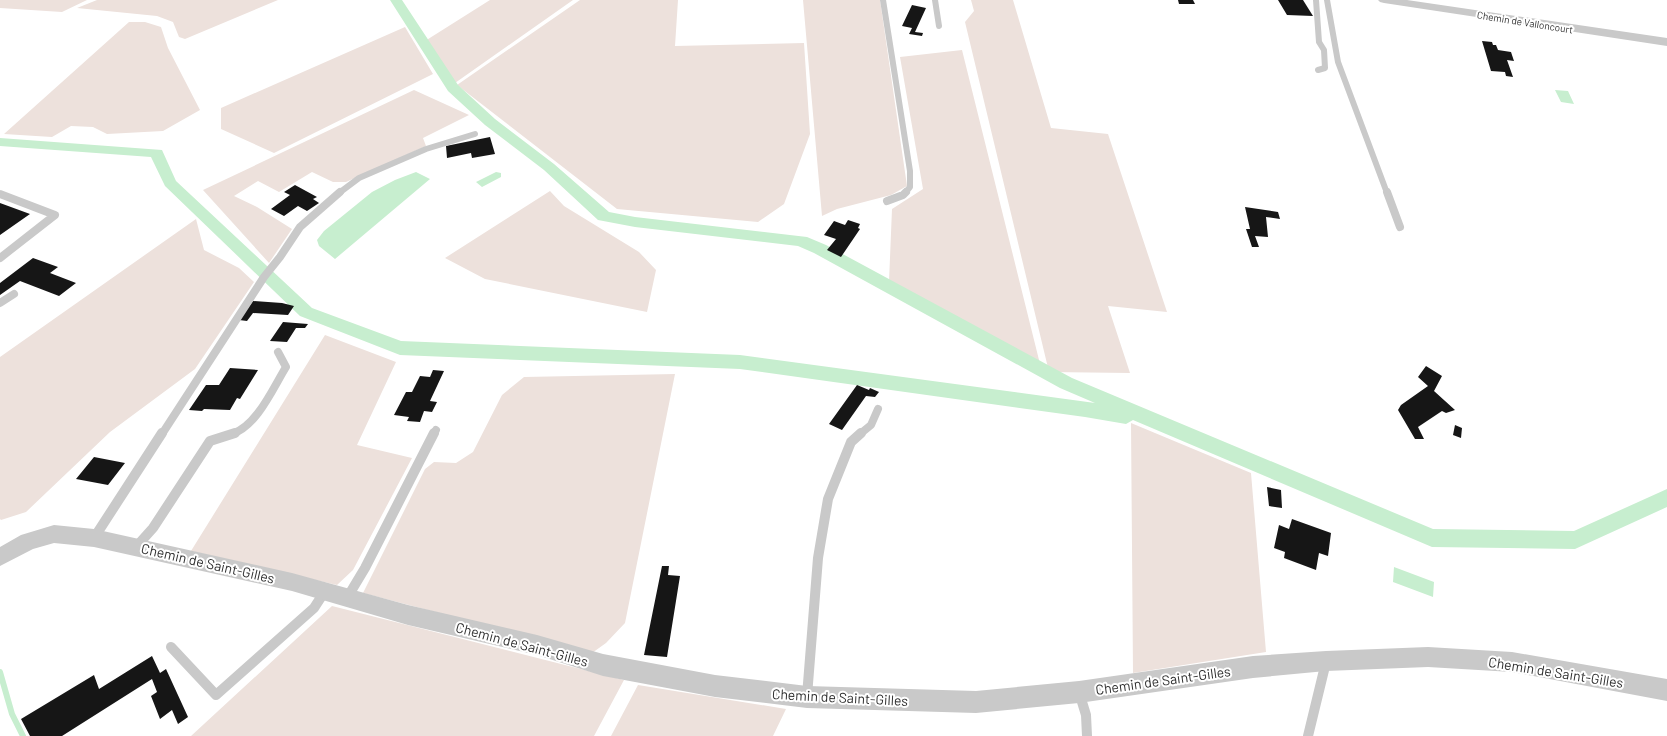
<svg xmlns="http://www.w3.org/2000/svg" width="1667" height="736" viewBox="0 0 1667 736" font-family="Barlow,sans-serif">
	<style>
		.green { fill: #ede1dc }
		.water { fill: #c7eecf }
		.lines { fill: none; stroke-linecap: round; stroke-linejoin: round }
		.stream { stroke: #c7eecf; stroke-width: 6 }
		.canal { fill: #c7eecf; fill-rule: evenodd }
		.building { fill: #161616 }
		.lane-far2 { stroke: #c9c9c9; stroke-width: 6 }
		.lane-far1 { stroke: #c9c9c9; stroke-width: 8 }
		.lane { stroke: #c9c9c9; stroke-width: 10 }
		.street { fill: #c9c9c9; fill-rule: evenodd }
		.labels { text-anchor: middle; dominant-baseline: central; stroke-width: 4; stroke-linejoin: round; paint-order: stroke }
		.far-street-label { font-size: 10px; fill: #2f2f2f; stroke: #fff }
		.near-street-label { font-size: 14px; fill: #2f2f2f; stroke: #fff }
	</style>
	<rect width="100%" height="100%" fill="#fff"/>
	<!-- green -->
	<path class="green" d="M0,0H87L62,12L0,8Z
		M97,0H278L185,39L179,37L173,22L157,16L77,8Z
		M490,0H573L455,83L425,41Z
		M580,0H678L675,46L804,43L810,134L784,204L758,222L617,209L457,85Z
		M803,0H880L907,186L891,195L837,209L822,216Z
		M971,0H1013L1051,128L1108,134L1167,312L1108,306L1130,373L1049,372L965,22L974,11Z
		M129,22H145L161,27L168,48L200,110L163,131L107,134L93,127L71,126L52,137L4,134Z
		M405,27L433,74L274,153L221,129V108Z
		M962,50L1040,364L889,282L892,209L923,189L900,57Z
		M414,90L469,115L423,138L426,146L346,182H333L312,172L279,192L258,181L234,196L257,207L292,229L269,263L203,190Z
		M550,191L564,206L639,252L656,270L647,312L485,279L445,258Z
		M196,219L204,250L239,268L254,282L195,369L110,432L26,512L1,520L0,519V357Z
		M325,335L396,362L357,445L412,458L353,570L337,585L191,551Z
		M675,374L625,623L606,643L592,653L363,593L425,469L434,462L456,463L473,452L502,395L524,377Z
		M1131,423L1251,473L1266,652L1133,673Z
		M332,606L624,680L594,736H191Z
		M638,685L786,709L773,736H611Z"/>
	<!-- water -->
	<path class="water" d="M1555,90L1568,91L1574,104L1561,102Z
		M416,172L430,179L335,259L319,246L317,240L324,231L372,192L395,180Z
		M496,172L501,173V177L482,187L476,182Z
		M1394,567L1434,582L1433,597L1393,582Z"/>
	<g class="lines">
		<!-- stream -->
		<path class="stream" d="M0,672L12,714L23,736"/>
		<!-- canal -->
		<path class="canal" d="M390,0H402L458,85L495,119L554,164L609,212L635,217L807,237L826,245L1072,378L1433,529L1574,531L1667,489V507L1575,549L1432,547L1133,420L1126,424L1085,417L740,369L400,355L300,316L165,186L151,157L0,146V138L162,150L176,181L312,308L401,341L740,355L1095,403L1060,388L814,253L798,246L635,227L598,220L544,170L485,125L448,91Z"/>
	</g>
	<!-- building -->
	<path class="building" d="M1178,0H1193L1195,4H1179Z
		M1278,0H1303L1313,16L1287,15Z
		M912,5L926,8L915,32L923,33L922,36L909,34L912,28L902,26Z
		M1482,41L1492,42L1493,45H1496L1498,50L1511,52L1514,61L1507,60L1513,77L1506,76L1505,72L1491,71Z
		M490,137L495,154L472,158L471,153L447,158L446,146Z
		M295,185L317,197L313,199L319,203L307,211L298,206L284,216L271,209L290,195L284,192Z
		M0,203L30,214L0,235Z
		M1245,207L1278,212L1280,219L1266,217L1268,237L1255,236L1259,247H1252L1246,229H1250Z
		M848,220L860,224L858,228L860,229L841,257L827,250L836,239L824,235L834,221L845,225Z
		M33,258L58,267L50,273L76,283L59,296L20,281L0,295V283Z
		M253,301L282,303L294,306L288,315L253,313L247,321L239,320Z
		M283,322L308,324L305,328H296L287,342L270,341Z
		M1426,366L1442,376L1434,391L1455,410L1446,413L1442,411L1418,427L1424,439H1415L1398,410L1401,405L1428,386L1418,377Z
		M230,368L258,370L240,399L237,398L230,410L204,409L202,411L189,410L206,385H219Z
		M433,370L444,371L430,401L437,402L432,412L424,411L420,422L407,421L409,417L394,415L406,392H412L420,376L430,377Z
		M857,385L869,390L870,388L879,392L875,397L866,396L842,430L829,424Z
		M1455,425L1462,428L1461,438L1453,435Z
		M94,457L125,463L108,485L76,479Z
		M1267,487L1281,490L1282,508L1269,506Z
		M1292,519L1331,533L1328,556L1319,553L1316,570L1284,558L1285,552L1274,548L1279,525L1289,529Z
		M662,566H669L668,575L680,576L667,657L644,655Z
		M152,656L160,673L166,669L188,717L178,724L172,710L160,719L151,696L157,692L152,679L62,736H30L21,719L94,675L99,689Z"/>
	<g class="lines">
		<!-- lane-far2 -->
		<path class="lane-far2" d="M883,0L910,171V187L905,193
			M935,0L939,26
			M1316,0L1319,42L1324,50L1325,68L1318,70
			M1327,0L1338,62L1387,193
			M339,193L359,178L426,149L475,134"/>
		<!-- lane-far1 -->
		<path class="lane-far1" d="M1387,192L1400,227
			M0,194L55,215L0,258
			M887,201L903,195L906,192
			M0,303L14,294
			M162,434L264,277L280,257L300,227L340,192
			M232,434C257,426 273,388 286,367L278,352
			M434,434L436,430
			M860,434L871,425L878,409"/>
		<!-- lane -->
		<path class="lane" d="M94,538L162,433
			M136,547L153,528L210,441L235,433
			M347,598L365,568L434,433
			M171,647L216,695L314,608L325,591
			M1079,692L1086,715L1087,736
			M807,696L818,558L828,499L851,442L861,433
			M1308,736L1326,662"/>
		<!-- street -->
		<path class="street" d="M1378,0H1407L1667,38V46L1384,3L1380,2Z
			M54,525L94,529L292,573L408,605L537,635L603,654L715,675L807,686L976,691L1079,681L1253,656L1326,651L1428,647L1512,652L1667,679V701L1512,672L1428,667L1326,671L1253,678L1079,703L976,713L807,708L715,697L603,676L537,655L408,625L292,591L94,547L54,543L33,549L0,566V547L21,535Z"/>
	</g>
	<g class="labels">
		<!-- far-street labels -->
		<g class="far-street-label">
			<text transform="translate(1525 22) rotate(9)">Chemin de Valloncourt</text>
		</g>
		<!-- near-street labels -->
		<g class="near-street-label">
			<text transform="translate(208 563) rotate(13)">Chemin de Saint-Gilles</text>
			<text transform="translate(522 644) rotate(15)">Chemin de Saint-Gilles</text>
			<text transform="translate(1556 672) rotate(9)">Chemin de Saint-Gilles</text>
			<text transform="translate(1163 680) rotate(-8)">Chemin de Saint-Gilles</text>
			<text transform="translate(840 697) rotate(3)">Chemin de Saint-Gilles</text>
		</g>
	</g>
</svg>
